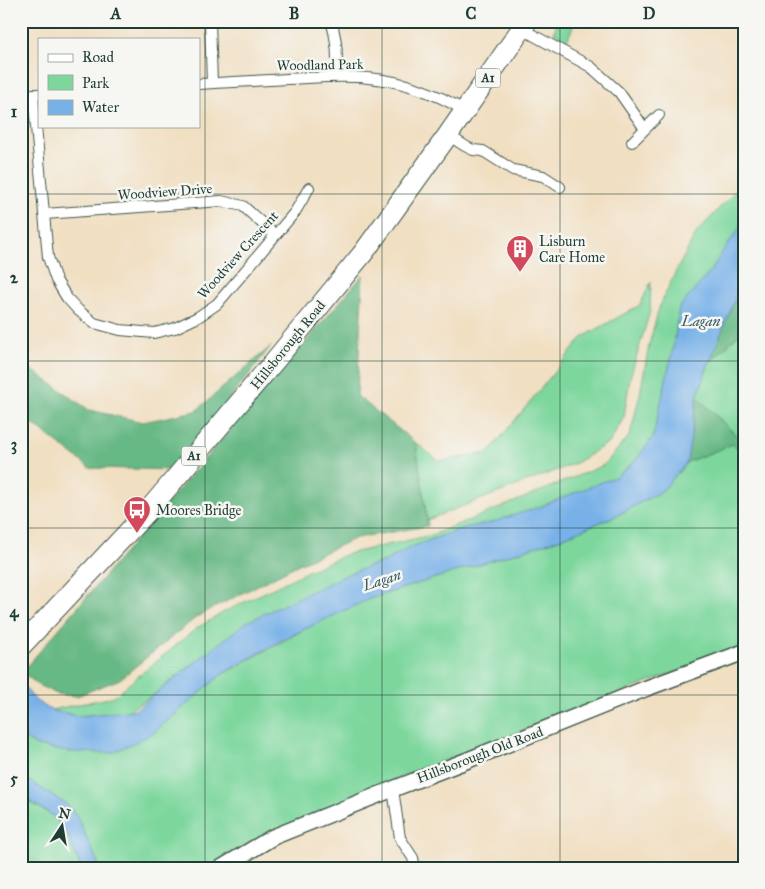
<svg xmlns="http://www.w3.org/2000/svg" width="765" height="889" viewBox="0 0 765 889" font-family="'IM FELL Great Primer',serif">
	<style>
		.green { fill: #7dd79d; stroke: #4e8a68 }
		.forest { fill: #66b884; stroke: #427a5c }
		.water { fill: #78b1e8; stroke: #4c778e }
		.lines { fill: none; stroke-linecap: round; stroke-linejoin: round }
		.street-casing { stroke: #3e5549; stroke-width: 12 }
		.secondary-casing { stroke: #3e5549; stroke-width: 18 }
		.highway-casing { stroke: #3e5549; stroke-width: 22 }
		.street { stroke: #fff; stroke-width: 10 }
		.secondary { stroke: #fff; stroke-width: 15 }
		.highway { stroke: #fff; stroke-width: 20 }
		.grid { fill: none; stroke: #1f3d34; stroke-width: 1; stroke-opacity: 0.55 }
		.labels { text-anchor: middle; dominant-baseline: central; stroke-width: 5; stroke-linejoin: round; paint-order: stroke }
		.shield { fill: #f6f6f2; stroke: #60746d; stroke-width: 1 }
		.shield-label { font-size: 12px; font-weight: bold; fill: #1f3d34 }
		.street-label { font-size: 14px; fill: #1f3d34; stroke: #f6f6f2 }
		.poi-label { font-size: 14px; fill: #1f3d34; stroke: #f6f6f2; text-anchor: start }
		.water-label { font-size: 15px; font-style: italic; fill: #355a61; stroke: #f6f6f2 }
		.neatline { fill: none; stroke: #1f3d34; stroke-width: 2 }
		.grid-label { font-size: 16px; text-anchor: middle; font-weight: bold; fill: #1f3d34 }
	</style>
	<rect width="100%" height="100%" fill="#f6f6f2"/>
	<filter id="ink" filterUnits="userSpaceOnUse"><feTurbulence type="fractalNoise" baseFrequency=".02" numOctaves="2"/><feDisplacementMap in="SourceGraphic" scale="10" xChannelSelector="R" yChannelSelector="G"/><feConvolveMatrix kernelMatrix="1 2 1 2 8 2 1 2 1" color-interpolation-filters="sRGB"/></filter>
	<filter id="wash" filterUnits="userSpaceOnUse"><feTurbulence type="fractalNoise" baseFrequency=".0096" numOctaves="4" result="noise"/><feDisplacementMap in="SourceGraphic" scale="20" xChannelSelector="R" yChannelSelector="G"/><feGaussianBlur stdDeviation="1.12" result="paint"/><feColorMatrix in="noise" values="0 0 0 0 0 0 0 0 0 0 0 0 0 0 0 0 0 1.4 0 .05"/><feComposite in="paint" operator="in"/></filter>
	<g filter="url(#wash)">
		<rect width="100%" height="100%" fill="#f1dfc2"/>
		<!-- green -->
		<path class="green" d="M555,21H575L567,41L554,32L557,23Z
			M744,182V228L653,441L629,470L590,491L532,513L432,539L389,560L337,580L249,621L153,695L122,715L80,716L51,710L113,697L197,628L224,612L308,571L347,554L431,535L497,509L604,465L630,435L640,394L649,345L659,308L674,275L697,232Z
			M744,272V294L733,304L742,275Z
			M651,282L650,311L630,378L624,417L610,442L576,463L427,520L416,443L439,461L488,453L583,337L640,305Z
			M744,329V443L697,397L709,363Z
			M733,444L744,455V646L370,789L257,839L206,868H100L77,816L66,804L21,776V736L37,746L152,734L221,675L307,628L369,599L559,539L620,514L663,490L687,462Z
			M21,797L55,817L68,837L81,868H21Z"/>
		<!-- forest -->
		<path class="forest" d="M363,275L357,396L416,443L428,526L356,538L299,564L198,616L120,679L77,696L57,694L38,685L22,672Z
			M744,294V329L709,363L733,304Z
			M271,346L174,470L90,468L25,418L21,413V357L25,365L89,410L143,422L196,411Z
			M697,397L744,443V455L733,444L687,462Z"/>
		<!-- water -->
		<path class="water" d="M744,222V272L742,275L733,304L709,363L697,397L687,462L663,490L620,514L559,539L369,599L284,639L221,675L152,734L112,753L68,752L37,746L21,736V683L36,701L51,710L79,716L135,710L245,623L348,574L385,561L411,547L463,528L490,523L539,507L617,476L635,461L653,437L674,344L679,308L711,271L719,257Z
			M21,776L66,804L77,816L100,868H81L68,837L55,817L21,796Z"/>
	</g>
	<g filter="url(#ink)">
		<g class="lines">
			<defs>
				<path id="street" d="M210,21L212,83
					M331,21C337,39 338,59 336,77
					M522,29L591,67L619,92L645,129
					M199,84C228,82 258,81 287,79C314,78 341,75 368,78C402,81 436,93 465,111
					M33,94L48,257L56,280L67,298L78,310L94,323L120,330L154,333L175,328L198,317L217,304L295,212L309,188
					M21,95L38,94
					M448,135L465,146L473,150L483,151L513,170L543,176L560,187
					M632,142L659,115
					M45,214L221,201L243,206L275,235
					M393,789L400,838L413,858L415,868"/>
				<path id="secondary" d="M221,868L273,837L393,789L463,762L647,688L744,652"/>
				<path id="highway" d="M21,646L147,512L277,358L364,252L448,135L527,21"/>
			</defs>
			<!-- street casing -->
			<use href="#street" class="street-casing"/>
			<!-- secondary casing -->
			<use href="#secondary" class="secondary-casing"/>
			<!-- highway casing -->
			<use href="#highway" class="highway-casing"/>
			<!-- street -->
			<use href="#street" class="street"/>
			<!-- secondary -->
			<use href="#secondary" class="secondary"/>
			<!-- highway -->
			<use href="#highway" class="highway"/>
		</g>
	</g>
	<!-- grid -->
	<path class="grid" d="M205,21V868M382,21V868M560,21V868M21,194H744M21,361H744M21,528H744M21,695H744"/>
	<!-- icons -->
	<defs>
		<symbol id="building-pin" viewBox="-11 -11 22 30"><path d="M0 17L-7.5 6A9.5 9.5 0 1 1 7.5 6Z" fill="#d1495b" stroke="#f6f6f2"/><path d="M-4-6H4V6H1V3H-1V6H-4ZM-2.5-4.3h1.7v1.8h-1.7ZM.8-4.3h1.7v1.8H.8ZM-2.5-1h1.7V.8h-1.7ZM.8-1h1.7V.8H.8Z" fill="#fff"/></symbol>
		<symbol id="bus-pin" viewBox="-11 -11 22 30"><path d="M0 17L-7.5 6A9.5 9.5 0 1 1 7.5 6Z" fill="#d1495b" stroke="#f6f6f2"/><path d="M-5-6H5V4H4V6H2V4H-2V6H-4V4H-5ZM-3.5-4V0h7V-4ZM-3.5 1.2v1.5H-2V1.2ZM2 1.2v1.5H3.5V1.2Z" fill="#fff"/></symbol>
	</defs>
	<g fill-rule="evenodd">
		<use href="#building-pin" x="504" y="233" width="32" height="43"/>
		<use href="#bus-pin" x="121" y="494" width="32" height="43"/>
	</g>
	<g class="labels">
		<!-- shield labels -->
		<g class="shield">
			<rect x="475.5" y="68.5" width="25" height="19" rx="4"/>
			<rect x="181.5" y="446.5" width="25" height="19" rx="4"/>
		</g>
		<g class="shield-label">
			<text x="488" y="78">A1</text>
			<text x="194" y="456">A1</text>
		</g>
		<!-- street labels -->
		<g class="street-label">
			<text transform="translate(320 65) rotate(-1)">Woodland Park</text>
			<text transform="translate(165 192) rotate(-4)">Woodview Drive</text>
			<text transform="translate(238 255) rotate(-48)">Woodview Crescent</text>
			<text transform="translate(288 345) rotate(-51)">Hillsborough Road</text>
			<text transform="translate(480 755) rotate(-21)">Hillsborough Old Road</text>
		</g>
		<!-- poi labels -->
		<g class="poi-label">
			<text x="539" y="241">Lisburn<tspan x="539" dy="16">Care Home</tspan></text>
			<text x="156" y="510">Moores Bridge</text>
		</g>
		<!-- water labels -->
		<g class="water-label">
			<text x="701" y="321">Lagan</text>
			<text transform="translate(382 580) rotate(-18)">Lagan</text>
		</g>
	</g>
	<!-- margin -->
	<rect width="765" height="889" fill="none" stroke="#f6f6f2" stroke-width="55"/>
	<!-- legend -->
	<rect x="38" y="38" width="162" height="90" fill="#f6f6f2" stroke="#a0aca6"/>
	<rect x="48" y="54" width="25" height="8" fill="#ffffff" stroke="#a0aca6"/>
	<text x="82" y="62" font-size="15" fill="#1f3d34">Road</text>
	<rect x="48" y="75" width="25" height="15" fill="#7dd79d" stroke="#a0aca6"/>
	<text x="82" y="88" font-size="15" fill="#1f3d34">Park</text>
	<rect x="48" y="100" width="25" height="15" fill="#78b1e8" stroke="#a0aca6"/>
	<text x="82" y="112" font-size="15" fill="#1f3d34">Water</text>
	<!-- north arrow -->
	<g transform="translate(62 826) rotate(12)" stroke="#f6f6f2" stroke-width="4" paint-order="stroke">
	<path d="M0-4L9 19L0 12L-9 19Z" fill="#1f3d34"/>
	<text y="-8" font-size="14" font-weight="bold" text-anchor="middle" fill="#1f3d34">N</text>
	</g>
	<rect x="28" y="28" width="710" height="834" class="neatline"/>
	<g class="grid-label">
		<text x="116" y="19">A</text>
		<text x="294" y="19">B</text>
		<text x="471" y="19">C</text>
		<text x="649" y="19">D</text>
		<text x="14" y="117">1</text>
		<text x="14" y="283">2</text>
		<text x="14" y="450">3</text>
		<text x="14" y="617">4</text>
		<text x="14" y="784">5</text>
	</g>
</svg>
